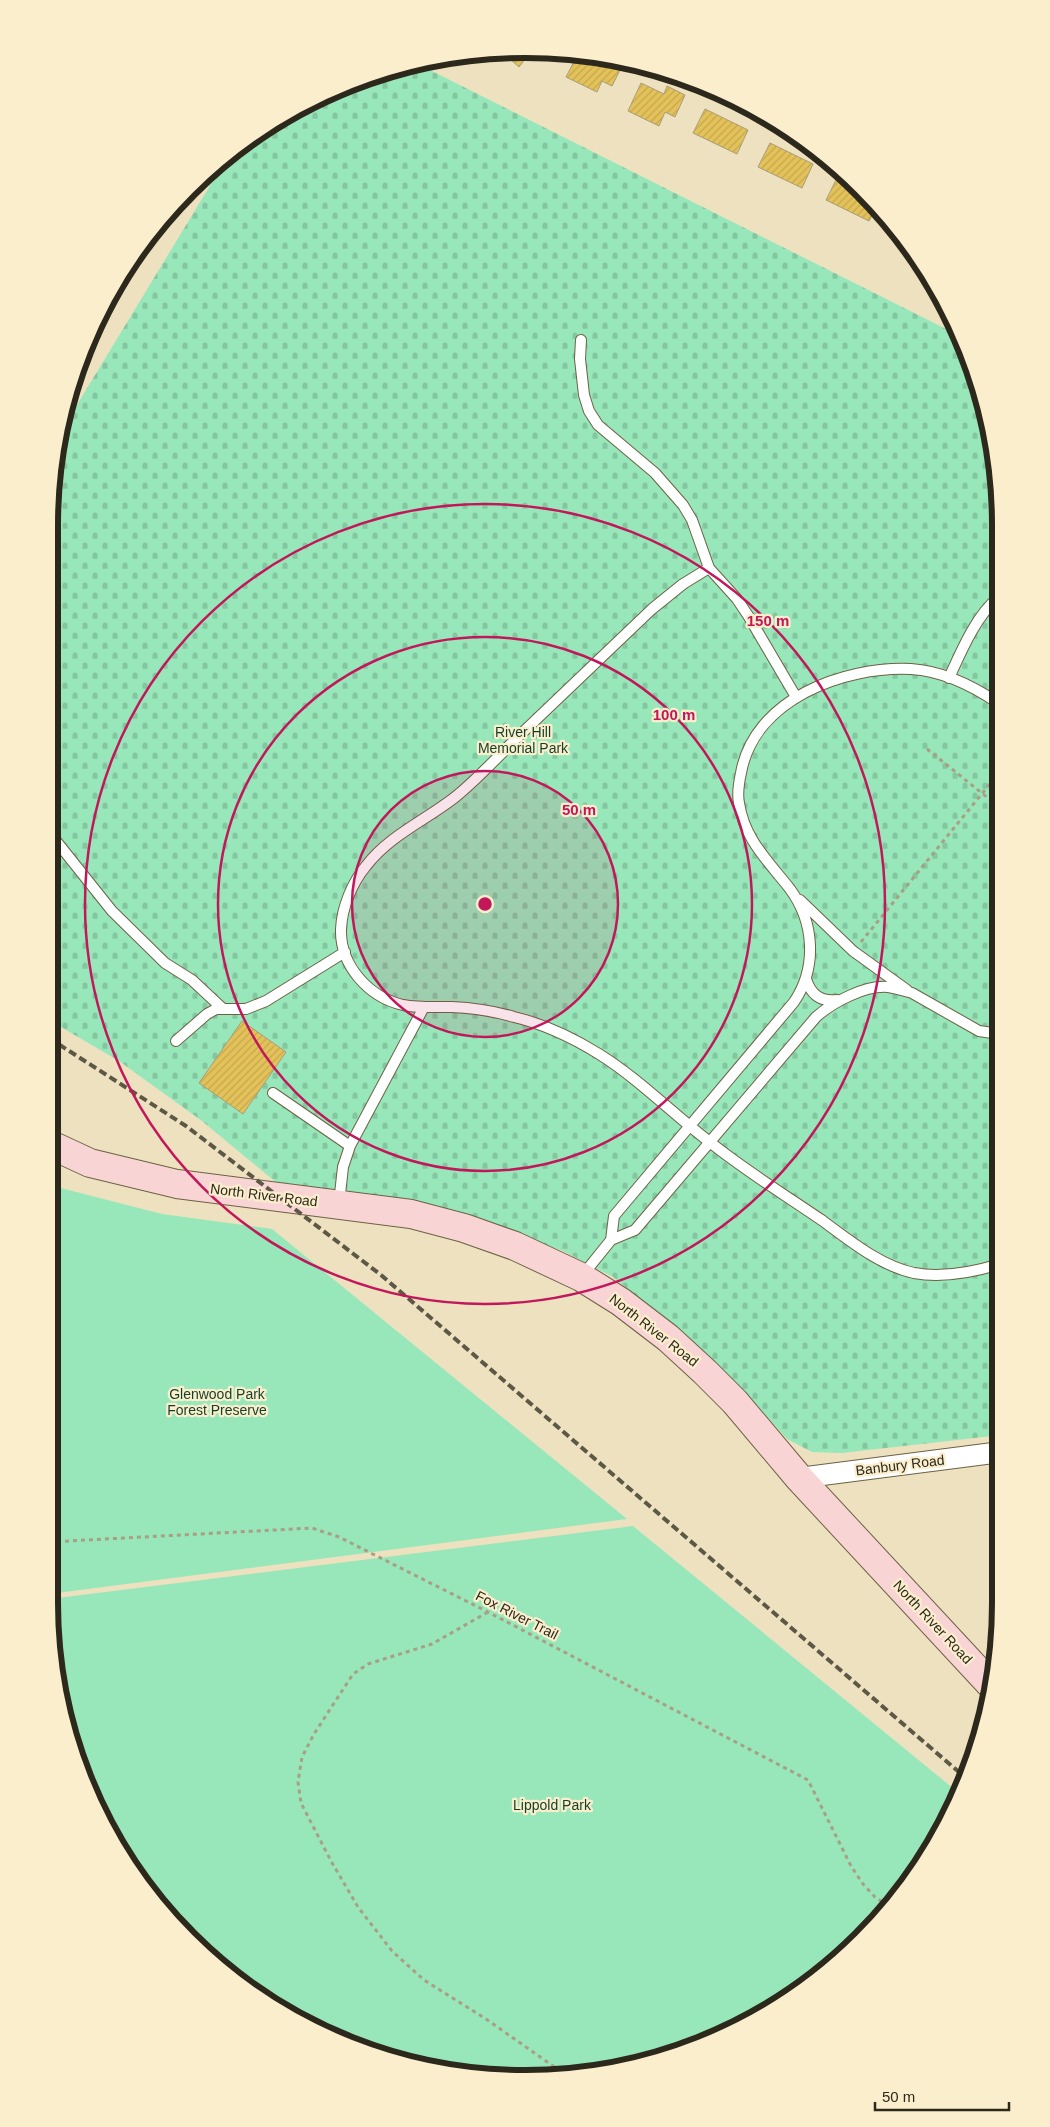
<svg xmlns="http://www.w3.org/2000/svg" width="1050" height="2127" viewBox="0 0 1050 2127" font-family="Helvetica,sans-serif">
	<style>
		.cemetery { fill: url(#cemetery-stones) }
		.green { fill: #98e7ba }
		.building { fill: url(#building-hatch); stroke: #a79c7d }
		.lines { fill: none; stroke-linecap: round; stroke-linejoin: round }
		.service-casing { stroke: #6c6244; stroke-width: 12 }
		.minor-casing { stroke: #6c6244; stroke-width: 22 }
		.secondary-casing { stroke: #6c6244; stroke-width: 30 }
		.path { stroke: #a89f85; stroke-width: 3; stroke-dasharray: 4 4; stroke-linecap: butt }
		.service { stroke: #fff; stroke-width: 10 }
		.minor { stroke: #fff; stroke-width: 20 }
		.secondary { stroke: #f8d4d5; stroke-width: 28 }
		.rail { stroke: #5d5745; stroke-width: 4; stroke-dasharray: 8 4; stroke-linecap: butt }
		.ring { fill: none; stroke: #c2185b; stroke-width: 2.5 }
		.labels { text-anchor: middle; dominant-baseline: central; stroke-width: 4.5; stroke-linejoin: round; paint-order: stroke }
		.park-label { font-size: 14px; fill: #123f29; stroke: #faeecd }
		.street-label { font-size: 14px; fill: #2d281c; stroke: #faeecd }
		.rim { fill: none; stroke: #2d281c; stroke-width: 6 }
		.centre { fill: #c2185b; stroke: #faeecd; stroke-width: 2.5 }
		.ring-label { font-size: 15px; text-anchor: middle; font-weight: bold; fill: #c2185b; stroke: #faeecd; stroke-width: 4.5; stroke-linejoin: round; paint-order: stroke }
	</style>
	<defs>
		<pattern id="cemetery-stones" width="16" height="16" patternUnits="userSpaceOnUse" patternTransform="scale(1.25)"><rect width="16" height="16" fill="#98e7ba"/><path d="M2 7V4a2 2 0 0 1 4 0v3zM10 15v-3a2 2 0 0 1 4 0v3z" fill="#83c69f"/></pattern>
		<pattern id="building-hatch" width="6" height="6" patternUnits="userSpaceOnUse" patternTransform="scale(1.25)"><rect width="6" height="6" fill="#e4c25a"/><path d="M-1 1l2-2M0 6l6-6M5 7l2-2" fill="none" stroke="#c4a74e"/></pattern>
	</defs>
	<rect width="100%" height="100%" fill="#ede1c0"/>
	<!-- cemetery -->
	<path class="cemetery" d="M416,63L962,337L965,342L997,463L1001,1435L842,1453L812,1452L787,1439L741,1388L682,1333L613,1277L563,1251L442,1208L368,1194L287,1187L278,1184L202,1121L119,1061L49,1020V525L58,436L208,189L221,161L261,129L343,85Z"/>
	<!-- green -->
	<path class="green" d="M49,1185L162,1214L272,1229L627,1519L49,1594Z
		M633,1526L960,1794L921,1867L862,1939L736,2029L587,2074L432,2069L365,2044L312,2021L287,2014L211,1960L147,1892L74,1755L49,1599Z"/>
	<!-- building -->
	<path class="building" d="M525,49L544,51L538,58L531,52L519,67L501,51Z
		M578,54L584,55L601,63L604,57H608L623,64L612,86L602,81L597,92L566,77Z
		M641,83L664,94L667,86L685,95L675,117L665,112L659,126L628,111Z
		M705,109L748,130L737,154L693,133Z
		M770,143L813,164L802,188L758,167Z
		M838,176L849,181L876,208L869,221L826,200Z
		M893,225L903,235L908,244L888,234Z
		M242,1021L286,1052L243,1114L199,1083Z"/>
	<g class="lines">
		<defs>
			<path id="service" d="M581,340L580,359L584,395L589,411L598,425L655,473L683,505L692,520L709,568L737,599L749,617L796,697
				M709,568L683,584L652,609C608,651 565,692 521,734C499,755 478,779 454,798C424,821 389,836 366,866C352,883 342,907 341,929C340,965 368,997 403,1005C419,1008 436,1007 452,1007C473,1008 494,1011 514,1017C544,1024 573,1038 599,1054C639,1079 673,1114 711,1143C746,1171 785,1195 823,1221C850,1241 881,1266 914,1273C941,1278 974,1272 1000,1264
				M949,678C960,654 976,615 998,598
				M49,832L112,911L165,963L192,980L223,1009
				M800,900L853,951L907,990
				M806,979C811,995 821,1002 837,1000
				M176,1041L207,1014L216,1009H246L266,1001L345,952
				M273,1093L350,1146
				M339,1203L343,1167L350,1146L424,1007
				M611,1240L614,1216L794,1002C817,968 815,923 790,889C769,862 744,839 739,803C737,793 739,782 741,773C754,699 844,666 911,669C942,671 973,686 998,703
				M582,1276L611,1240L635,1230L816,1017C833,1002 865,985 888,987C896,988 904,991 912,993L979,1031L999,1034"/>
			<path id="minor" d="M799,1478L1001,1452"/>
			<path id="secondary" d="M49,1144L90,1163L177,1184L411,1214L464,1228L515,1246L581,1277L621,1302L668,1338L705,1372L735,1402L799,1478L993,1687"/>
		</defs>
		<!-- service casing -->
		<use href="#service" class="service-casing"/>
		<!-- minor casing -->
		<use href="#minor" class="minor-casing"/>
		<!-- secondary casing -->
		<use href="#secondary" class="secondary-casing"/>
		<!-- path -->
		<path class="path" d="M66,405L137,250
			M927,749L998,806
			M861,942L998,774
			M49,1542L312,1528L339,1537L488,1612L808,1780L851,1866L863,1884L875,1897L889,1906
			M488,1612L432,1644L368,1664L353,1674L314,1734L302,1757L298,1782L301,1803L331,1861L358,1907L392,1951L424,1980L486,2019L563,2073"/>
		<!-- service -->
		<use href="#service" class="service"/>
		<!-- minor -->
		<use href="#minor" class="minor"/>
		<!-- secondary -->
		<use href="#secondary" class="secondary"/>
		<!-- rail -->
		<path class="rail" d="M49,1038L186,1126L381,1275L967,1779"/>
	</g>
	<!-- distance rings -->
	<circle cx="485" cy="904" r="133" fill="#c2185b" fill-opacity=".12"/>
	<g class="ring">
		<circle cx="485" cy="904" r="133"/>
		<circle cx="485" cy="904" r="267"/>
		<circle cx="485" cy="904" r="400"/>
	</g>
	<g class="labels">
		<!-- park labels -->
		<g class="park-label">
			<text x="523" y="732">River Hill<tspan x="523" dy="16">Memorial Park</tspan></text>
			<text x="217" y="1394">Glenwood Park<tspan x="217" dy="16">Forest Preserve</tspan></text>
			<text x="552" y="1805">Lippold Park</text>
		</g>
		<!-- street labels -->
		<g class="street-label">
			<text transform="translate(264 1195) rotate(7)">North River Road</text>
			<text transform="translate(654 1330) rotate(38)">North River Road</text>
			<text transform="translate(900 1465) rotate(-7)">Banbury Road</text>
			<text transform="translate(517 1615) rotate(27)">Fox River Trail</text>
			<text transform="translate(933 1622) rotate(47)">North River Road</text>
		</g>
	</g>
	<!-- crop -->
	<path d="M0 0H1050V2127H0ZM525 58H525A467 467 0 0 1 992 525V1603A467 467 0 0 1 525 2070H525A467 467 0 0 1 58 1603V525A467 467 0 0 1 525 58Z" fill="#faeecd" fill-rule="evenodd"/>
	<path class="rim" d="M525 58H525A467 467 0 0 1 992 525V1603A467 467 0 0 1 525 2070H525A467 467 0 0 1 58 1603V525A467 467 0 0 1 525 58Z"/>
	<circle cx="485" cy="904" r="8" class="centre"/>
	<g class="ring-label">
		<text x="768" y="626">150 m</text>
		<text x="674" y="720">100 m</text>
		<text x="579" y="815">50 m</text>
	</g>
	<!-- scale -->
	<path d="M875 2102v8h134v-8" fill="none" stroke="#2d281c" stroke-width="2.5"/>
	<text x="882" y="2102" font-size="15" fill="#2d281c" stroke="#faeecd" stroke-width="4" paint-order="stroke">50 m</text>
</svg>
